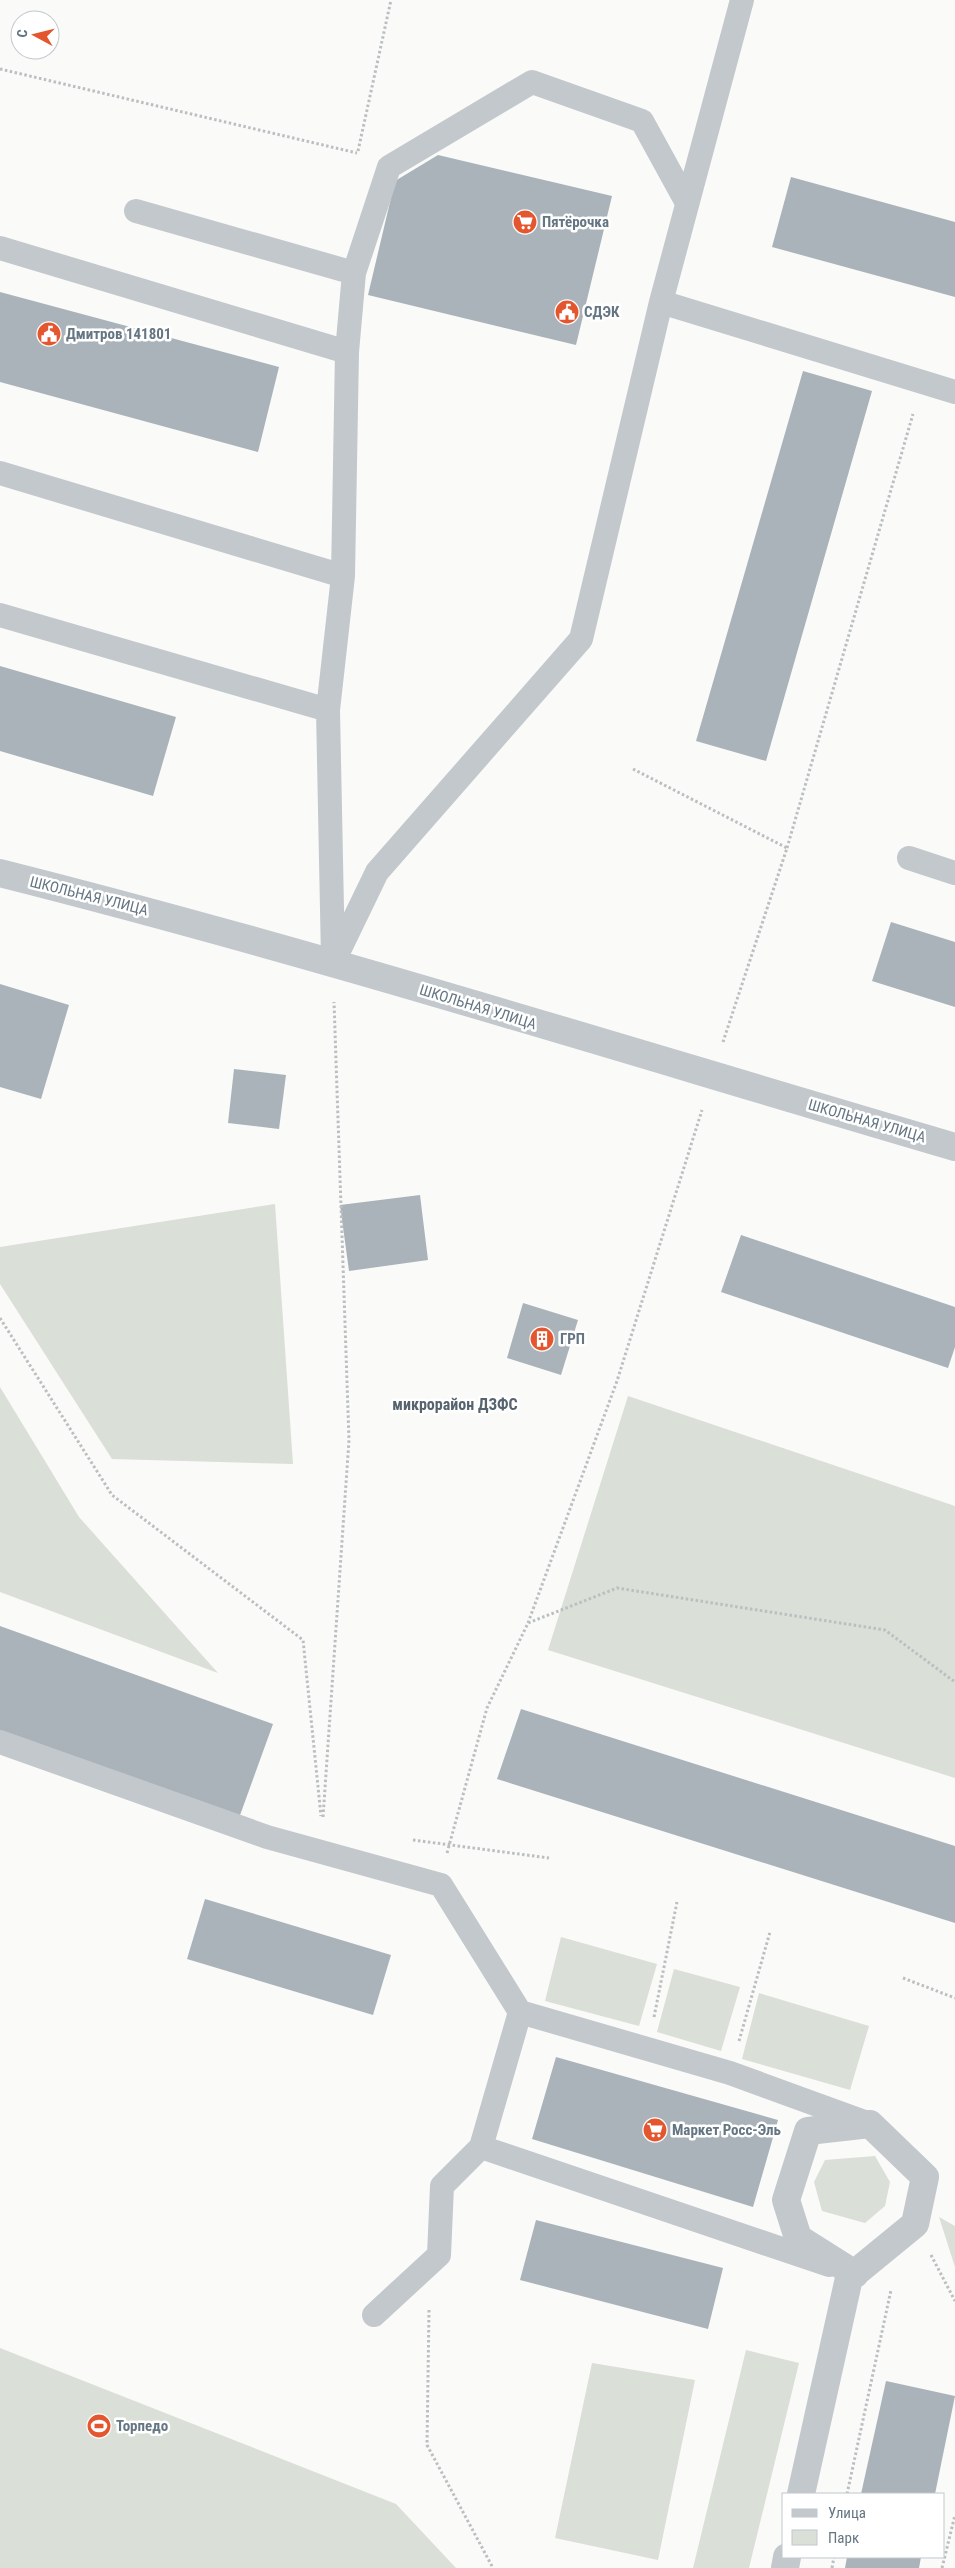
<svg xmlns="http://www.w3.org/2000/svg" width="955" height="2568" viewBox="0 0 955 2568" font-family="'Roboto Condensed',sans-serif">
	<style>
		.green { fill: #dadfd7 }
		.building { fill: #aab3b9 }
		.lines { fill: none; stroke-linecap: round; stroke-linejoin: round }
		.path { stroke: #bbbfc2; stroke-width: 3; stroke-dasharray: 2.5 2.5; stroke-linecap: butt }
		.service { stroke: #c3c8cc; stroke-width: 24 }
		.minor { stroke: #c3c8cc; stroke-width: 28 }
		.labels { text-anchor: middle; dominant-baseline: central; stroke-width: 5; stroke-linejoin: round; paint-order: stroke }
		.poi-label { font-size: 15px; font-weight: bold; fill: #657683; stroke: #fff; text-anchor: start }
		.street-label { font-size: 15px; fill: #657683; stroke: #fff }
		.neighbourhood-label { font-size: 16px; font-weight: bold; fill: #57646e; stroke: #fff }
	</style>
	<rect width="100%" height="100%" fill="#fafaf8"/>
	<!-- green -->
	<path class="green" d="M275,1204L293,1464L112,1459L0,1284V1247Z
		M0,1387L79,1517L218,1673L0,1592Z
		M628,1396L955,1506V1778L548,1650Z
		M561,1937L657,1964L639,2026L545,2001Z
		M674,1969L740,1987L721,2051L657,2032Z
		M759,1993L869,2026L850,2090L742,2059Z
		M875,2156L890,2182L885,2206L865,2223L822,2211L814,2182L825,2160Z
		M939,2217L955,2226V2267Z
		M0,2348L396,2504L456,2568H0Z
		M746,2350L799,2363L749,2568H693Z
		M592,2363L695,2380L658,2560L555,2538Z"/>
	<!-- building -->
	<path class="building" d="M438,155L612,196L576,345L368,295L395,181Z
		M791,177L955,222V297L772,247Z
		M0,292L279,367L258,452L0,382Z
		M803,371L872,391L766,761L696,741Z
		M0,666L176,717L153,796L0,751Z
		M891,922L955,942V1007L872,981Z
		M0,984L69,1005L41,1099L0,1087Z
		M234,1069L286,1075L279,1129L228,1123Z
		M420,1195L428,1260L349,1271L340,1205Z
		M741,1235L955,1307V1347L948,1368L721,1292Z
		M523,1303L578,1320L561,1375L507,1358Z
		M0,1626L273,1724L239,1818L0,1732Z
		M521,1709L955,1846V1923L497,1779Z
		M205,1899L391,1955L373,2015L187,1959Z
		M556,2057L778,2120L753,2207L532,2139Z
		M536,2220L723,2268L708,2329L520,2280Z
		M886,2381L955,2396L935,2494H861Z
		M847,2557H921L919,2568H845Z"/>
	<g class="lines">
		<!-- path -->
		<path class="path" d="M0,69L357,153
			M358,151L391,0
			M633,769L787,848L723,1042
			M787,848L913,414
			M0,1318L112,1495L303,1640L321,1816
			M528,1623L617,1381L702,1110
			M323,1817L349,1440L334,1002
			M413,1840L549,1858
			M447,1853L487,1708L528,1623L617,1588L885,1630L955,1682
			M903,1978L955,1998
			M654,2017L677,1902
			M739,2041L770,1932
			M931,2255L955,2301
			M429,2310L427,2445L493,2568
			M847,2494L891,2290
			M832,2568L834,2557
			M942,2568L955,2515"/>
		<!-- service -->
		<path class="service" d="M136,211L354,273L347,352L343,576L328,710L333,959
			M0,248L347,352
			M354,273L389,167L532,82L642,121L687,203
			M661,302L955,392
			M0,473L343,576
			M0,615L328,710
			M909,858L955,873
			M333,963L377,872L581,639L661,302L742,0
			M0,1742L267,1837L441,1885L520,2012L730,2073L870,2124
			M520,2012L481,2147L829,2265
			M374,2315L439,2255L442,2186L481,2147"/>
		<!-- minor -->
		<path class="minor" d="M0,873C321,954 637,1054 955,1147
			M801,2494L849,2278L915,2224L925,2177L870,2124L808,2131L786,2200L798,2238L855,2274
			M785,2568L787,2557"/>
	</g>
	<!-- icons -->
	<defs>
		<symbol id="supermarket-disc" viewBox="-11 -11 22 22"><circle r="9.5" fill="#e4572e" stroke="#fff"/><path d="M-6-5.5h2.5l.6 2H6L4.5 2H-2.5L-4.4-4H-6ZM-1.5 3.2a1.3 1.3 0 1 0 .1 0ZM3 3.2a1.3 1.3 0 1 0 .1 0Z" fill="#fff"/></symbol>
		<symbol id="civic-disc" viewBox="-11 -11 22 22"><circle r="9.5" fill="#e4572e" stroke="#fff"/><path d="M-.6-6.5H3V-4.5H.6V-3L4-1V1h2V6H-6V1h2V-1L-.6-3ZM-1.2 2.5V6h2.4V2.5Z" fill="#fff"/></symbol>
		<symbol id="building-disc" viewBox="-11 -11 22 22"><circle r="9.5" fill="#e4572e" stroke="#fff"/><path d="M-4-6H4V6H1V3H-1V6H-4ZM-2.5-4.3h1.7v1.8h-1.7ZM.8-4.3h1.7v1.8H.8ZM-2.5-1h1.7V.8h-1.7ZM.8-1h1.7V.8H.8Z" fill="#fff"/></symbol>
		<symbol id="stadium-disc" viewBox="-11 -11 22 22"><circle r="9.5" fill="#e4572e" stroke="#fff"/><path d="M0-5a6.5 5 0 1 0 0 10a6.5 5 0 1 0 0-10ZM-3.5-1.8h7v3.6h-7Z" fill="#fff"/></symbol>
	</defs>
	<g fill-rule="evenodd">
		<use href="#supermarket-disc" x="511" y="208" width="28" height="28"/>
		<use href="#civic-disc" x="553" y="298" width="28" height="28"/>
		<use href="#civic-disc" x="35" y="320" width="28" height="28"/>
		<use href="#building-disc" x="528" y="1325" width="28" height="28"/>
		<use href="#supermarket-disc" x="641" y="2116" width="28" height="28"/>
		<use href="#stadium-disc" x="85" y="2412" width="28" height="28"/>
	</g>
	<g class="labels">
		<!-- poi labels -->
		<g class="poi-label">
			<text x="542" y="222">Пятёрочка</text>
			<text x="584" y="312">СДЭК</text>
			<text x="66" y="334">Дмитров 141801</text>
			<text x="560" y="1339">ГРП</text>
			<text x="672" y="2130">Маркет Росс-Эль</text>
			<text x="116" y="2426">Торпедо</text>
		</g>
		<!-- street labels -->
		<g class="street-label">
			<text transform="translate(89 896) rotate(14)">ШКОЛЬНАЯ УЛИЦА</text>
			<text transform="translate(478 1007) rotate(17)">ШКОЛЬНАЯ УЛИЦА</text>
			<text transform="translate(867 1121) rotate(16)">ШКОЛЬНАЯ УЛИЦА</text>
		</g>
		<!-- neighbourhood labels -->
		<g class="neighbourhood-label">
			<text x="455" y="1404">микрорайон ДЗФС</text>
		</g>
	</g>
	<!-- legend -->
	<rect x="782" y="2493" width="162" height="65" fill="#ffffff" stroke="#c1c8cd"/>
	<rect x="792" y="2509" width="25" height="8" fill="#c3c8cc" stroke="#c1c8cd"/>
	<text x="828" y="2518" font-size="15" fill="#657683">Улица</text>
	<rect x="792" y="2530" width="25" height="15" fill="#dadfd7" stroke="#c1c8cd"/>
	<text x="828" y="2543" font-size="15" fill="#657683">Парк</text>
	<!-- north arrow -->
	<g transform="translate(35 35) rotate(277)"><circle r="24" fill="#ffffff" stroke="#c1c8cd"/>
	<path d="M0-4L9 19L0 12L-9 19Z" fill="#e4572e"/>
	<text y="-8" font-size="14" font-weight="bold" text-anchor="middle" fill="#657683">С</text>
	</g>
</svg>
